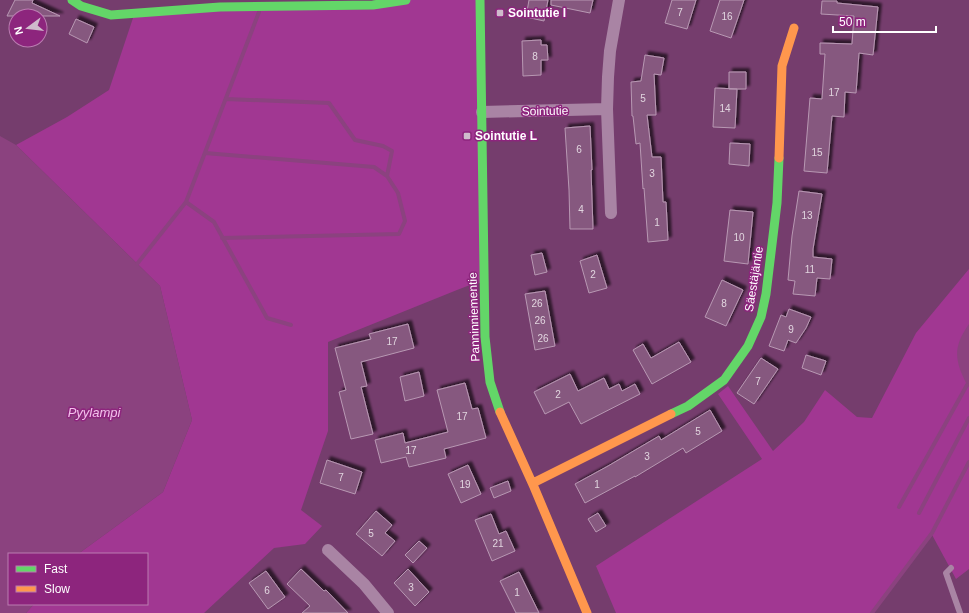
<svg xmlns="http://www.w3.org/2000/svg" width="969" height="613" viewBox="0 0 969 613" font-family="Arial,sans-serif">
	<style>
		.green { fill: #a13792 }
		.water { fill: #8b427f }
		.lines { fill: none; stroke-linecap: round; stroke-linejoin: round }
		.stream { stroke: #8b427f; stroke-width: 4 }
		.building { fill: #86587f; stroke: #b898b3; filter: url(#shadow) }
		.lane { stroke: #a984a4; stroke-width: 6 }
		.street { stroke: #a984a4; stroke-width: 12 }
		.fast { stroke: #63d668; stroke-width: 9 }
		.slow { stroke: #ff974d; stroke-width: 9 }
		.poi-dot { fill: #cfbbcc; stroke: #8d257d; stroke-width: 1.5 }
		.labels { text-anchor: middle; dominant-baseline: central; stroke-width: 3; stroke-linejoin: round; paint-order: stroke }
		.number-label { font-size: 10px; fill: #e1d5df }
		.poi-label { font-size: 12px; font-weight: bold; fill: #fff; stroke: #8d257d; text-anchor: start }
		.street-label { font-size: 12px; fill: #fff; stroke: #8d257d }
		.water-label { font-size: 13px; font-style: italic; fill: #f2c1eb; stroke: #8d257d }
	</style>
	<defs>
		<filter id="shadow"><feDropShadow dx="3.5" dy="-3.5" stdDeviation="1" flood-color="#0009"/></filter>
	</defs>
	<rect width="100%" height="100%" fill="#753d6d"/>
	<!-- green -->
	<path class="green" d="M406,0H480L484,282L470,285L457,290L328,342V431L301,510L322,526L305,544L274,548L204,613H26L34,604H147V554H78L163,492L192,420L160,286L16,145L67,117L109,90L135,12Z
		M969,269V569L956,579L931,533L872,613H616L596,566L762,459L718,394L728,386L773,451L804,422L825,390L857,417L872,418L916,333Z"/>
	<!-- water -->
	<path class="water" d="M0,136L16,145L160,286L192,420L163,492L78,554H9V604H34L26,613H0Z
		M969,324V387L967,385C955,361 952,348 969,324Z"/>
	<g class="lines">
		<!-- stream -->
		<path class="stream" d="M226,99L329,103L355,140L383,146L392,151L387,176
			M205,153L374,167L387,176L398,193L405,221L399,234L222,238
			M186,202L214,222L267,318L291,325
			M137,264L186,202L259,12
			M899,507L967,385
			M919,513L969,418
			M872,613L932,533L969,462"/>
	</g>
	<!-- building -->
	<path class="building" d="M15,0H33L32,3L60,16H7Z
		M529,0H548L544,21L526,17Z
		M551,0H593L590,13L551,5Z
		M672,0H696L687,29L665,23Z
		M720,0H744L731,38L710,31Z
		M822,1H837V3L878,7L873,55L859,53L856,93L845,92L844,117L832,116L827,173L804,171L810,98L822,99L825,54H820V43L852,44L854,16L821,14Z
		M76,19L94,27L87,43L69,34Z
		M541,40V45H547L548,60H541V75L523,76L522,41Z
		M645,55L664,58L661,75L654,74L656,115H647L652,157H661L663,202H666L668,240L648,242L644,188L643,189L640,143L636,144L633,116H632L631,82L641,81Z
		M729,72H746V89H729Z
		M715,88L737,89L735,128L713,127Z
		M590,126L592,170H591L593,229H570L569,190L565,128Z
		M730,143L750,144L749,166L729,164Z
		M799,191L822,194L813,249V257L832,259L830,279L817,278L815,296L793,294L795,281L788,280L792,236Z
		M730,210L753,212L748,264L724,261Z
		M542,253L547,272L535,275L531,255Z
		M597,255L607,288L589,293L580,261Z
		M722,280L743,290L726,326L705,317Z
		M545,291L555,346L535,350L525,294Z
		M789,309L811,317L806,328L796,343L788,340L784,351L769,346L781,315L786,317Z
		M408,324L414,348L361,362L367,386L361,387L373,434L351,439L339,392L346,390L335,348L371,339L369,334Z
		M679,342L691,362L652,384L633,350L643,344L651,358Z
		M806,355L826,361L821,375L802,368Z
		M761,358L778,369L754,404L737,393Z
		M419,372L424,396L405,401L400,377Z
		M570,374L578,391L604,378L609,389L619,384L622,391L635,384L640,394L581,424L569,402L545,414L534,392Z
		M465,383L472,409L478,408L486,438L444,449L446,458L409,467L406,457L381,463L375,440L403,433L405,443L448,432L437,390Z
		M710,410L722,431L686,453L683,448L635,477V476L585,503L575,484L608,466L659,436L661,440Z
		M327,460L362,472L355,494L320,483Z
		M468,465L481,494L461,503L448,474Z
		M508,481L511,491L494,498L490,488Z
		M376,511L392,525L385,533L395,541L382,556L356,534Z
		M598,513L606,526L596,532L588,519Z
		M491,514L499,534L506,531L515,551L492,561L475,520Z
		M419,541L427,548L413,563L405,555Z
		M301,569L324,591L326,590L348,613H302L310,606L287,584Z
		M408,569L429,592L415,606L394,583Z
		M266,571L285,597L268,609L249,583Z
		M519,572L539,613H516L500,581Z"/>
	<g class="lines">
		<!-- lane -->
		<path class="lane" d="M951,568L946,573L960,613"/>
		<!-- street -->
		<path class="street" d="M482,112L607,109
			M611,213L607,109L608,77L610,51L619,0
			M328,550L364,584L388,613"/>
		<!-- fast -->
		<path class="fast" d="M72,0L81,6L111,15L220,7L373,5L406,0
			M480,0L485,337L490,382L500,412
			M671,414L688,406L724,380L748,346L761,317L766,294L777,203L779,158"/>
		<!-- slow -->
		<path class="slow" d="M779,158L782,66L794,28
			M500,412L534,487L587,613
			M533,483L671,414"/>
	</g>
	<!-- markers -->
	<g class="poi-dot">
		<rect x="496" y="9" width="8" height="8" rx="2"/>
		<rect x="463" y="132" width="8" height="8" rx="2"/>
	</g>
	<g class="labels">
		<!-- number labels -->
		<g class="number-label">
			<text x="680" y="12">7</text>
			<text x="727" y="16">16</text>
			<text x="535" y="56">8</text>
			<text x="834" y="92">17</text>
			<text x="643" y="98">5</text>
			<text x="725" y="108">14</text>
			<text x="579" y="149">6</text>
			<text x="817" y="152">15</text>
			<text x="652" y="173">3</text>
			<text x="581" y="209">4</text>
			<text x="807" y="215">13</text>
			<text x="657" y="222">1</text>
			<text x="739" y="237">10</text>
			<text x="810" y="269">11</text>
			<text x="593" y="274">2</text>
			<text x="537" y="303">26</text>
			<text x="724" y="303">8</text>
			<text x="540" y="320">26</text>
			<text x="791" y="329">9</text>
			<text x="543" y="338">26</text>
			<text x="392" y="341">17</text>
			<text x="758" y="381">7</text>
			<text x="558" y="394">2</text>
			<text x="462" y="416">17</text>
			<text x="698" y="431">5</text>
			<text x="411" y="450">17</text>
			<text x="647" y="456">3</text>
			<text x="341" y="477">7</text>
			<text x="465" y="484">19</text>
			<text x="597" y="484">1</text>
			<text x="371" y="533">5</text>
			<text x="498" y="543">21</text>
			<text x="411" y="587">3</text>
			<text x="267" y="590">6</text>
			<text x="517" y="592">1</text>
		</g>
		<!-- poi labels -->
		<g class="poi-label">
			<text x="508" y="13">Sointutie I</text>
			<text x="475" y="136">Sointutie L</text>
		</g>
		<!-- street labels -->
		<g class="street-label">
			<text transform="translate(545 111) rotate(-1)">Sointutie</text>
			<text transform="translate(754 279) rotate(-81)">Säestäjäntie</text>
			<text transform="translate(474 317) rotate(-92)">Panninniementie</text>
		</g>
		<!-- water labels -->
		<g class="water-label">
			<text x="94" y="412">Pyylampi</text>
		</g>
	</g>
	<!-- legend -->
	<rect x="8" y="553" width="140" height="52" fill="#8d257d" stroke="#bb7cb1"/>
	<rect x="16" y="566" width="20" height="6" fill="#63d668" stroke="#bb7cb1"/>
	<text x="44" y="573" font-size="12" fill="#ffffff">Fast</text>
	<rect x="16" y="586" width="20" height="6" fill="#ff974d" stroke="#bb7cb1"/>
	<text x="44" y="593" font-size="12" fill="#ffffff">Slow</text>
	<!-- north arrow -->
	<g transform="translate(28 28) rotate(255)"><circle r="19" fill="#8d257d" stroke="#bb7cb1"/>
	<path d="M0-3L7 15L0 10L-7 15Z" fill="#cfbbcc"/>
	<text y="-6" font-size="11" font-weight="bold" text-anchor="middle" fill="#ffffff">N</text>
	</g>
	<!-- scale -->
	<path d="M833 26v6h103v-6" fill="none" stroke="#ffffff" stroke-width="2"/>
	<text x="839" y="26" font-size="12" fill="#ffffff" stroke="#8d257d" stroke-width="3" paint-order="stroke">50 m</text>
</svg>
